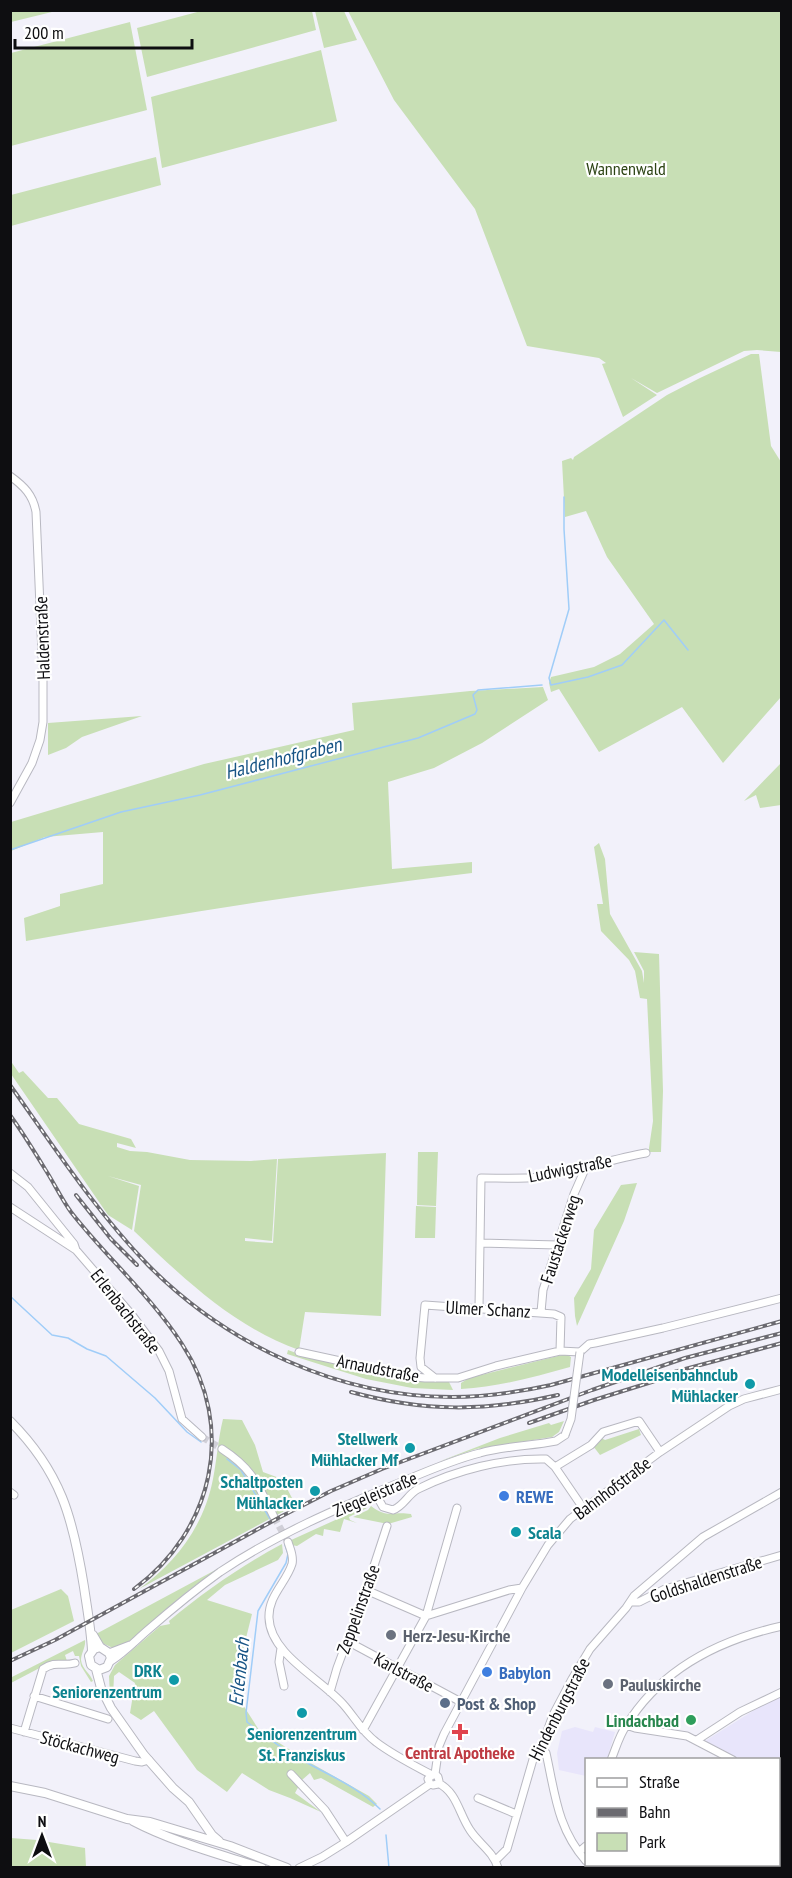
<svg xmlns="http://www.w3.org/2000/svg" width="792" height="1878" viewBox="0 0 792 1878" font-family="'PT Sans Narrow',sans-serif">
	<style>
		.education { fill: #e8e5fb }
		.green { fill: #c8dfb5 }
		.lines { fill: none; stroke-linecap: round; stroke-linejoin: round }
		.stream { stroke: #a0cdf8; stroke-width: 1.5 }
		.minor-tunnel { stroke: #d0cfd7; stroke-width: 7; stroke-dasharray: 7 3.5; stroke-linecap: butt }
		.minor-casing { stroke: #b8b8c1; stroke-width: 9 }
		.major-casing { stroke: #b8b8c1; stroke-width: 10 }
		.minor { stroke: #fff; stroke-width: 7 }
		.major { stroke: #fff; stroke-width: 8 }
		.rail-casing { stroke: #6b6a70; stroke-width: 4 }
		.rail { stroke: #fff; stroke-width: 1.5; stroke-dasharray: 4.5; stroke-linecap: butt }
		.minor-bridge-casing { stroke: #b8b8c1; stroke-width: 9; stroke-linecap: butt }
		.minor-bridge { stroke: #fff; stroke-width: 7 }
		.culture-dot { fill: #0f9aa8; stroke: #fff; stroke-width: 2 }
		.shop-dot { fill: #3f7fe0; stroke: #fff; stroke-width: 2 }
		.worship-dot { fill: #6b7280; stroke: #fff; stroke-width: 2 }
		.service-dot { fill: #5c6f8a; stroke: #fff; stroke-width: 2 }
		.leisure-dot { fill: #2e9e5b; stroke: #fff; stroke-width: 2 }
		.health-dot { fill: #e0444e; stroke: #fff; stroke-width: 2 }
		.labels { text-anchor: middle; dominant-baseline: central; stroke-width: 4.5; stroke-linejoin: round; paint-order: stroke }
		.park-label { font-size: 18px; fill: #2c4314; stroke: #fff }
		.street-label { font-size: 18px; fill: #0e0e11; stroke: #fff }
		.culture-label { font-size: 18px; font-weight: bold; fill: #0d838f; stroke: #fff; text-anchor: end }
		.shop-label { font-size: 18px; font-weight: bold; fill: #366cbe; stroke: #fff; text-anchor: start }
		.worship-label { font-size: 18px; font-weight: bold; fill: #5b616d; stroke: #fff; text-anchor: start }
		.service-label { font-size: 18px; font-weight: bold; fill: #4e5e75; stroke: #fff; text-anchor: start }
		.leisure-label { font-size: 18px; font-weight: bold; fill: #27864d; stroke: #fff; text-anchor: end }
		.health-label { font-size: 18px; font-weight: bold; fill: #be3a42; stroke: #fff }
		.water-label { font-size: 20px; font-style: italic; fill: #175485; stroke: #fff }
	</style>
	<rect width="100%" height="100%" fill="#f2f1fa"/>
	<!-- education -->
	<path class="education" d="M781,1696V1776L779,1775L778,1760L740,1759L705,1741L756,1709Z
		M575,1727L593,1732L595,1727L615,1732L607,1759L586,1760V1776L559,1770L557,1753L562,1731Z"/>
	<!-- green -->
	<path class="green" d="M11,10H56V11L11,22Z
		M312,11L316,30L147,77L137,28L201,11Z
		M315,11H344L357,40L324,48Z
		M348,11H781V352L757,350L744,351L657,393L631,378L657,395L623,417L602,364L606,363L599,358L527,346L475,209L394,100Z
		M130,22L147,110L11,146V53Z
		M321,50L337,121L162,168L151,97Z
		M156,157L161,185L11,226V195Z
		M751,354H759L771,446L781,462V697L723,763L682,707L599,752L559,689L551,692L549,683L551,677L594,667L620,654L654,624L607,557L586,511L565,517L562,461L571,458L573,460L574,457L667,395L700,378Z
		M543,687L548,700L482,743L434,768L388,782L392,869L472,862V873C322,891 174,914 26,941L24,918L60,906V894L103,884V832L45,837L11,851V822L204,764L354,730L352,703L470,691Z
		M142,716L82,737L66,748L48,755V723Z
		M781,763V805L760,808L756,795L744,801Z
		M599,843L605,859L610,914L642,971L644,983V971L634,952L659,954L663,1091L661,1152H649V1148L653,1121L647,999L640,998L635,971L629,960L601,931L597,904H603L594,847Z
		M10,1060L19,1073L23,1071L48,1098H57L79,1124L131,1139L136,1148L117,1143V1147L130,1151L147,1152L190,1160L251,1161L277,1159L272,1241L245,1238V1241L273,1243L278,1159L386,1153L381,1316L305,1312L299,1350C234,1327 183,1278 134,1231L141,1185L108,1176L139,1186L132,1230L108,1215L11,1074Z
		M418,1152H438L436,1206L417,1205Z
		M637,1183L624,1221L577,1326L575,1316L574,1298L591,1269L594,1230L621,1185Z
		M416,1206L436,1207L435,1238H415Z
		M288,1350L299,1354L449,1382L453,1390L412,1388L366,1379L287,1354Z
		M566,1354L571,1357L570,1367C534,1377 499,1387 461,1389V1383L469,1378Z
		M223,1419L242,1420L255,1445L263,1472L282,1479L292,1498L286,1501L290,1508L139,1589C177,1562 204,1525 213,1479C217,1459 218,1439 223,1419Z
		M564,1421L559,1432L552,1437L476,1449L438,1462L500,1438L549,1423L551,1425Z
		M639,1429L641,1435L600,1455L593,1446L601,1438L605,1440Z
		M371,1506C388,1519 392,1511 411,1514L412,1517L388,1524L353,1517L368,1510Z
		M364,1507L367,1508L349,1517L350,1520L357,1523L344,1519L340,1532L324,1529L323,1536L316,1534L297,1546L291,1545L289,1541Z
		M282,1544L283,1553L278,1560L225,1585L207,1600L252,1614L242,1654L238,1697L259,1730L309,1762L369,1796L377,1804L373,1807L321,1778L314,1780L310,1773L302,1780L295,1793L321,1812L290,1798L269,1790L242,1773L227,1792L197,1770L154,1711L141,1720L130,1713L135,1683L119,1672L114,1676L113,1698L112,1699L110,1696L109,1676L115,1665L160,1626L170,1624L169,1621C205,1591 241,1566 282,1544Z
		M221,1567L189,1590L127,1643L113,1648L100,1642L96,1634Z
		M61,1589L68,1596L74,1621L11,1653V1610Z
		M85,1640C86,1647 81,1653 81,1660C82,1669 90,1673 93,1681L91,1682L81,1666L79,1656H75L73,1651L65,1655L67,1661L51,1662L11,1683L10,1678Z
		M11,1838L37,1840L85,1848L86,1867H11Z"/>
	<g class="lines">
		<!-- stream -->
		<path class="stream" d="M564,497V529L569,609L549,678L551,685L588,677L622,665L664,620L688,650
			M10,850L121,812L200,795L418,738L475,714L477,710L473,695L478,690L542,685
			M10,1296L52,1335L68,1338L87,1349L106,1356L155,1398L187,1432L201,1442
			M227,1459L241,1470L270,1519
			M285,1545L288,1554L286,1563L258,1611L246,1713L247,1722C263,1734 279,1747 297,1757C325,1774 356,1785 380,1809
			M386,1835L389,1868"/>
		<!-- minor-tunnel -->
		<path class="minor-tunnel" d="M202,1437L222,1449
			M274,1517L288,1542"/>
		<defs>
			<path id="minor" d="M10,476C24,486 33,495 36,512L43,678V722L40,740L32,763L10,803
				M10,1173L28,1187L74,1244L76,1250
				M10,1207L76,1250L132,1315L159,1351L169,1371L182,1419L202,1437
				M480,1243L558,1245
				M479,1308L481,1178C501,1178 521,1179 541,1177C577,1172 610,1159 646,1153
				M541,1312L543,1290L574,1194L585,1169
				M299,1352L414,1377L425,1378H458L496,1366L560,1351L580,1352L589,1344L595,1343L663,1328L782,1298
				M435,1378L421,1367L420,1358L425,1305L554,1314L561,1317L560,1351
				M222,1449C253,1469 258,1485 274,1517
				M555,1467L591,1445L603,1432L639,1421L660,1452
				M10,1492L14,1495
				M375,1493L383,1507L393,1510C404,1506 408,1494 418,1489C456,1470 503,1458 546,1459L555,1467L583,1508
				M288,1542C290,1549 294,1556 292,1564C286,1583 268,1596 269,1618C270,1654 321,1679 343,1704C354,1716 362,1732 376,1742C393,1755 413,1765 432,1775
				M366,1590L426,1616L509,1590L522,1588
				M631,1602H639L665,1589L782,1555
				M347,1641L461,1702
				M281,1648L279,1662L284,1686
				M109,1653L130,1645
				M111,1661C125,1652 136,1640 149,1629C172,1609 195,1590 220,1572C275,1535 338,1508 399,1483C425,1472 452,1460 480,1453C505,1446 531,1446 556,1441L565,1435
				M330,1692L337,1668L366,1590L387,1526
				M34,1696L108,1719
				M626,1725L635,1728L687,1736L733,1760
				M10,1728L135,1761L142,1762L149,1760
				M363,1730L426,1616L457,1508
				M24,1732L43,1669C57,1660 61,1667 75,1663
				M697,1740L740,1712L782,1692
				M541,1748L546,1753C555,1793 557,1828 586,1861
				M611,1760C616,1748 619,1736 626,1726C660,1670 719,1640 782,1626
				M291,1774L325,1810L346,1842
				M435,1774L431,1776L428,1779L430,1784L433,1785L438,1784L439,1781L438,1777L435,1774L439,1746L444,1734L522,1588L548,1545L570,1519L660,1452L729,1406L744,1399L782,1389
				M438,1783C457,1792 459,1814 470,1830C479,1844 493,1851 498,1868
				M478,1798L516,1814
				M778,1818H782
				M579,1852L586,1846
				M496,1860L507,1849L534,1756L541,1748L553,1715L572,1679L590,1649L626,1608L634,1596L703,1537L782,1492
				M591,1864L595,1868
				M299,1868L322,1857L346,1842L430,1784"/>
			<path id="major" d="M10,1421C61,1472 73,1518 84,1587C87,1608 91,1629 92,1651
				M93,1635L100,1647L109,1653L111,1658L107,1667L99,1670L91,1665L89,1656L94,1649L100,1647
				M96,1669L101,1688L111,1708L144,1755L173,1788L189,1802L212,1835L219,1841
				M10,1786L45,1793L127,1819L150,1822L230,1846L287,1868
				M133,1821C173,1842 219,1854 262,1868"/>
		</defs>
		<!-- minor casing -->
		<use href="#minor" class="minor-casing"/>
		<!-- major casing -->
		<use href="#major" class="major-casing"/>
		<!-- minor -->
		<use href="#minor" class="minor"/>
		<!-- major -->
		<use href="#major" class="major"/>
		<defs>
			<path id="rail" d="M10,1085C54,1147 95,1210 148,1265C227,1345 339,1397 452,1397C486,1397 519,1392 551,1385L782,1321
				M10,1115C23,1133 34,1151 45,1169C54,1183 61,1198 71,1212C106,1257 151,1296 182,1344C237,1428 213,1531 134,1589
				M76,1195L111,1239L137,1265
				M663,1375L782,1343
				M351,1392C424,1412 485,1412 558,1395
				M529,1423L594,1400L671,1376
				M10,1661L55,1640L282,1516L331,1491L382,1469L592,1390L685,1358L782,1333"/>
		</defs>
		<!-- rail casing -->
		<use href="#rail" class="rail-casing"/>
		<!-- rail -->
		<use href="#rail" class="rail"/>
		<defs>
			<path id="minor-bridge" d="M565,1435L571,1419L580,1352"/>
		</defs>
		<!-- minor-bridge casing -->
		<use href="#minor-bridge" class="minor-bridge-casing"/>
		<!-- minor-bridge -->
		<use href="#minor-bridge" class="minor-bridge"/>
	</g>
	<!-- markers -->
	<g class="culture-dot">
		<circle cx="750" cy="1384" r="6"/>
		<circle cx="410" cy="1448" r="6"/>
		<circle cx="315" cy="1491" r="6"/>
		<circle cx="516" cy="1532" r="6"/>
		<circle cx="174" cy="1680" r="6"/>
		<circle cx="302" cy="1713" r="6"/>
	</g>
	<g class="shop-dot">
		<circle cx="504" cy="1496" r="6"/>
		<circle cx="487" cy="1672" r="6"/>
	</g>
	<g class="worship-dot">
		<circle cx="391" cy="1635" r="6"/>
		<circle cx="608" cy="1684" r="6"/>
	</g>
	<circle class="service-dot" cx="445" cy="1703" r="6"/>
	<circle class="leisure-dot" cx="691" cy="1720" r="6"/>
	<path class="health-dot" d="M457 1723h6v6h6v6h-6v6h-6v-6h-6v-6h6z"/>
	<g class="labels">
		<!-- park labels -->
		<g class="park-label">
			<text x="626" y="168">Wannenwald</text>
		</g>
		<!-- street labels -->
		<g class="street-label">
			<text transform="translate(42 638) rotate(-92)">Haldenstraße</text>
			<text transform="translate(570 1168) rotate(-11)">Ludwigstraße</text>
			<text transform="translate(560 1239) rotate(-72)">Faustackerweg</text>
			<text transform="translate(488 1309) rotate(3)">Ulmer Schanz</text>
			<text transform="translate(126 1311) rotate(52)">Erlenbachstraße</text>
			<text transform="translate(378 1368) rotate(11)">Arnaudstraße</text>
			<text transform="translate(612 1488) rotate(-37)">Bahnhofstraße</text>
			<text transform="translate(375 1494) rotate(-23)">Ziegeleistraße</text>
			<text transform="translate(706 1579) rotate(-18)">Goldshaldenstraße</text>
			<text transform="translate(358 1609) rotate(-70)">Zeppelinstraße</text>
			<text transform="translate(404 1672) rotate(28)">Karlstraße</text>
			<text transform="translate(559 1709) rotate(-63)">Hindenburgstraße</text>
			<text transform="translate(80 1747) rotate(15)">Stöckachweg</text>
		</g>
		<!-- culture labels -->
		<g class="culture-label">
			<text x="738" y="1374">Modelleisenbahnclub<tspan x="738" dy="21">Mühlacker</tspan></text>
			<text x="398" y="1438">Stellwerk<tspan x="398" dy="21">Mühlacker Mf</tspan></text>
			<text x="303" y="1481">Schaltposten<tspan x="303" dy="21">Mühlacker</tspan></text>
			<text x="528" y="1532" text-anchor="start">Scala</text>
			<text x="162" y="1670">DRK<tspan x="162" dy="21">Seniorenzentrum</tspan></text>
			<text x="302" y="1733" text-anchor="middle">Seniorenzentrum<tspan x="302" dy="21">St. Franziskus</tspan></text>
		</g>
		<!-- shop labels -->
		<g class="shop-label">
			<text x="516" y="1496">REWE</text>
			<text x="499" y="1672">Babylon</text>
		</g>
		<!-- worship labels -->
		<g class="worship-label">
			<text x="403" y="1635">Herz-Jesu-Kirche</text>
			<text x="620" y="1684">Pauluskirche</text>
		</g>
		<!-- service labels -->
		<g class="service-label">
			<text x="457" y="1703">Post &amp; Shop</text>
		</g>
		<!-- leisure labels -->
		<g class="leisure-label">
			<text x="679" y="1720">Lindachbad</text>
		</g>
		<!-- health labels -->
		<g class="health-label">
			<text x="460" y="1752">Central Apotheke</text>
		</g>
		<!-- water labels -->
		<g class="water-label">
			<text transform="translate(283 758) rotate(-14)">Haldenhofgraben</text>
			<text transform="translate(239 1672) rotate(-84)">Erlenbach</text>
		</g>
	</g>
	<!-- border -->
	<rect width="792" height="1878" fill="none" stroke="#0e0e11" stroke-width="24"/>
	<!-- legend -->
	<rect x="585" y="1758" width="195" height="108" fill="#ffffff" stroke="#9f9fa0" stroke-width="1.5"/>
	<rect x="597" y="1778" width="30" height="9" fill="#ffffff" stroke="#9f9fa0" stroke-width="1.5"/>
	<text x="639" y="1788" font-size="18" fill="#0e0e11">Straße</text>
	<rect x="597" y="1808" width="30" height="9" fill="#6b6a70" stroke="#9f9fa0" stroke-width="1.5"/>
	<text x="639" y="1818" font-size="18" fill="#0e0e11">Bahn</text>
	<rect x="597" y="1833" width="30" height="18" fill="#c8dfb5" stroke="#9f9fa0" stroke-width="1.5"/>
	<text x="639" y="1848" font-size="18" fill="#0e0e11">Park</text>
	<!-- north arrow -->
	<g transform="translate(42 1836)" stroke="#ffffff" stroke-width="4.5" paint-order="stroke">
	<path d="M0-4.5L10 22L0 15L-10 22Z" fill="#0e0e11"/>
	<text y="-9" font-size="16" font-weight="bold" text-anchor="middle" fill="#0e0e11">N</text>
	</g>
	<!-- scale -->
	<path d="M15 39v9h177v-9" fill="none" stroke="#0e0e11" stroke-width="3"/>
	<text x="24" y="39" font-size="18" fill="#0e0e11" stroke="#ffffff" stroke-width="4.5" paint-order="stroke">200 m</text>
</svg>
